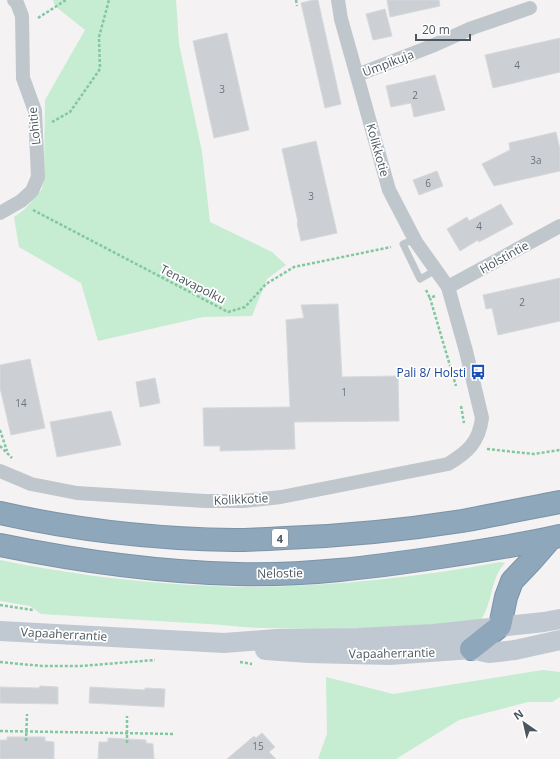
<svg xmlns="http://www.w3.org/2000/svg" width="560" height="759" viewBox="0 0 560 759" font-family="'Open Sans',sans-serif">
	<style>
		.green { fill: #c6ecd2 }
		.building { fill: #cccfd4; stroke: #d6d9dc }
		.lines { fill: none; stroke-linecap: round; stroke-linejoin: round }
		.highway-casing { stroke: #7a93a7; stroke-width: 24 }
		.path { stroke: #81c79f; stroke-width: 2.5; stroke-dasharray: 3 2; stroke-linecap: butt }
		.lane { stroke: #bfc7cd; stroke-width: 7 }
		.street { stroke: #bfc7cd; stroke-width: 14 }
		.secondary { stroke: #c0c9d1; stroke-width: 20 }
		.highway { stroke: #8fa7bb; stroke-width: 22 }
		.labels { text-anchor: middle; dominant-baseline: central; stroke-width: 3.5; stroke-linejoin: round; paint-order: stroke }
		.number-label { font-size: 10px; fill: #6b747c }
		.shield { fill: #fff; stroke: #81898e; stroke-width: 1 }
		.shield-label { font-size: 11px; font-weight: bold; fill: #4b565e }
		.street-label { font-size: 12px; fill: #4b565e; stroke: #fff }
		.transit-label { font-size: 12px; fill: #164399; stroke: #fff; text-anchor: end }
	</style>
	<rect width="100%" height="100%" fill="#f4f2f2"/>
	<!-- green -->
	<path class="green" d="M53,0H176L179,44L202,152L210,222L272,252L286,265L267,279L252,316L203,317L98,341L81,283L19,247L14,217L25,209L42,189L44,171L45,100L85,30L55,6Z
		M0,560C63,573 126,581 189,585C206,585 224,587 241,587C327,587 415,578 500,562L505,563C490,578 493,604 480,621C408,628 337,630 265,628C246,628 227,625 208,624C152,621 97,617 41,614L30,606L0,601Z
		M543,670L560,672V697L552,702H528L459,720L396,759H318L327,734L326,677L393,694Z"/>
	<!-- building -->
	<path class="building" d="M313,0H318L341,104L325,108L301,3Z
		M387,0H439L440,6L390,17Z
		M385,9L392,36L373,40L366,14Z
		M227,33L249,130L214,138L193,41Z
		M560,38V72L493,88L485,55Z
		M435,75L445,110L414,117L411,103L391,107L386,86Z
		M556,132L560,149V171L494,186L482,164L510,150L509,143Z
		M316,141L337,233L301,241L297,223L298,222L282,149Z
		M437,171L443,186L419,195L413,180Z
		M501,204L513,224L479,242L478,240L460,251L447,229L467,217L469,221Z
		M560,278V321L498,335L492,308L486,309L483,295Z
		M338,304L342,377L398,376L399,421L294,422L295,449L220,451V446H204L203,408L290,407L286,320L304,318L301,305Z
		M30,359L45,428L11,435L0,388V365Z
		M155,378L160,403L140,407L136,382Z
		M111,411L121,445L57,457L50,422Z
		M40,686L58,687V704L0,703V687L39,688Z
		M90,687L145,690V688L165,689L164,707L89,703Z
		M262,733L275,747L269,752L276,759H227L254,736L256,738Z
		M7,737H45V741L54,742V759H0V740H7Z
		M108,738L146,740V743L153,744L154,759H98L99,742H108Z"/>
	<g class="lines">
		<defs>
			<path id="highway" d="M0,513C75,530 157,539 234,540C251,540 268,539 285,538C344,536 404,530 462,521C495,515 527,508 560,502
				M0,545C78,561 157,572 237,574C305,576 374,567 441,557C481,551 521,545 560,536
				M471,649L500,626L506,597L512,581L532,560L551,538"/>
		</defs>
		<!-- highway casing -->
		<use href="#highway" class="highway-casing"/>
		<!-- path -->
		<path class="path" d="M296,0L297,6
			M38,18L66,0
			M52,122L70,112L100,69L99,37L109,0
			M33,210L228,312L245,307L266,284L294,267L391,247
			M426,290L430,298
			M435,296L430,298L456,386
			M461,406L464,423
			M0,430L7,451
			M0,446L12,458
			M487,449L534,454L560,450
			M0,605L33,610
			M0,662L42,666H81L155,660
			M240,662L252,664
			M0,731L175,734
			M26,741L27,714
			M127,743V716"/>
		<!-- lane -->
		<path class="lane" d="M415,239L403,244L420,279L436,270"/>
		<!-- street -->
		<path class="street" d="M357,75L432,46L472,28L530,8
			M0,213L21,201L32,191L38,177L35,111L23,78L22,16L17,3L14,0
			M448,287L560,226
			M0,471L31,484L77,493L205,501H243L281,497L448,464C468,452 479,442 482,418L466,351L448,287L416,242L389,190L341,19L338,0"/>
		<!-- secondary -->
		<path class="secondary" d="M0,631L224,643L276,639L358,638L434,634L544,622L560,619
			M265,650L309,653L390,655L471,649L489,653L515,650L560,640"/>
		<!-- highway -->
		<use href="#highway" class="highway"/>
	</g>
	<!-- icons -->
	<defs>
		<symbol id="bus-bare" viewBox="-9 -9 18 18"><path d="M-5-6H5V4H4V6H2V4H-2V6H-4V4H-5ZM-3.5-4V0h7V-4ZM-3.5 1.2v1.5H-2V1.2ZM2 1.2v1.5H3.5V1.2Z" fill="#1a4fb4" stroke="#fff" stroke-width="2.5" paint-order="stroke"/></symbol>
	</defs>
	<g fill-rule="evenodd">
		<use href="#bus-bare" x="467" y="361" width="22" height="22"/>
	</g>
	<g class="labels">
		<!-- number labels -->
		<g class="number-label">
			<text x="517" y="65">4</text>
			<text x="222" y="89">3</text>
			<text x="415" y="95">2</text>
			<text x="536" y="160">3a</text>
			<text x="428" y="183">6</text>
			<text x="311" y="196">3</text>
			<text x="479" y="226">4</text>
			<text x="522" y="302">2</text>
			<text x="344" y="392">1</text>
			<text x="21" y="403">14</text>
			<text x="258" y="746">15</text>
		</g>
		<!-- shield labels -->
		<rect class="shield" x="272" y="529" width="16" height="18" rx="3"/>
		<g class="shield-label">
			<text x="280" y="538">4</text>
		</g>
		<!-- street labels -->
		<g class="street-label">
			<text transform="translate(388 63) rotate(-21)">Umpikuja</text>
			<text transform="translate(34 126) rotate(-96)">Lohitie</text>
			<text transform="translate(378 150) rotate(74)">Kolikkotie</text>
			<text transform="translate(504 257) rotate(-29)">Holstintie</text>
			<text transform="translate(193 284) rotate(27)">Tenavapolku</text>
			<text transform="translate(241 499) rotate(-3)">Kolikkotie</text>
			<text transform="translate(280 573) rotate(-1)">Nelostie</text>
			<text transform="translate(64 634) rotate(3)">Vapaaherrantie</text>
			<text transform="translate(392 653) rotate(-1)">Vapaaherrantie</text>
		</g>
		<!-- transit labels -->
		<g class="transit-label">
			<text x="466" y="372">Pali 8/ Holsti</text>
		</g>
	</g>
	<!-- north arrow -->
	<g transform="translate(524 723) rotate(326)" stroke="#ffffff" stroke-width="3" paint-order="stroke">
	<path d="M0-3L7 15L0 10L-7 15Z" fill="#4b565e"/>
	<text y="-6" font-size="11" font-weight="bold" text-anchor="middle" fill="#4b565e">N</text>
	</g>
	<!-- scale -->
	<path d="M416 34v6h54v-6" fill="none" stroke="#4b565e" stroke-width="2"/>
	<text x="422" y="34" font-size="12" fill="#4b565e" stroke="#ffffff" stroke-width="3" paint-order="stroke">20 m</text>
</svg>
